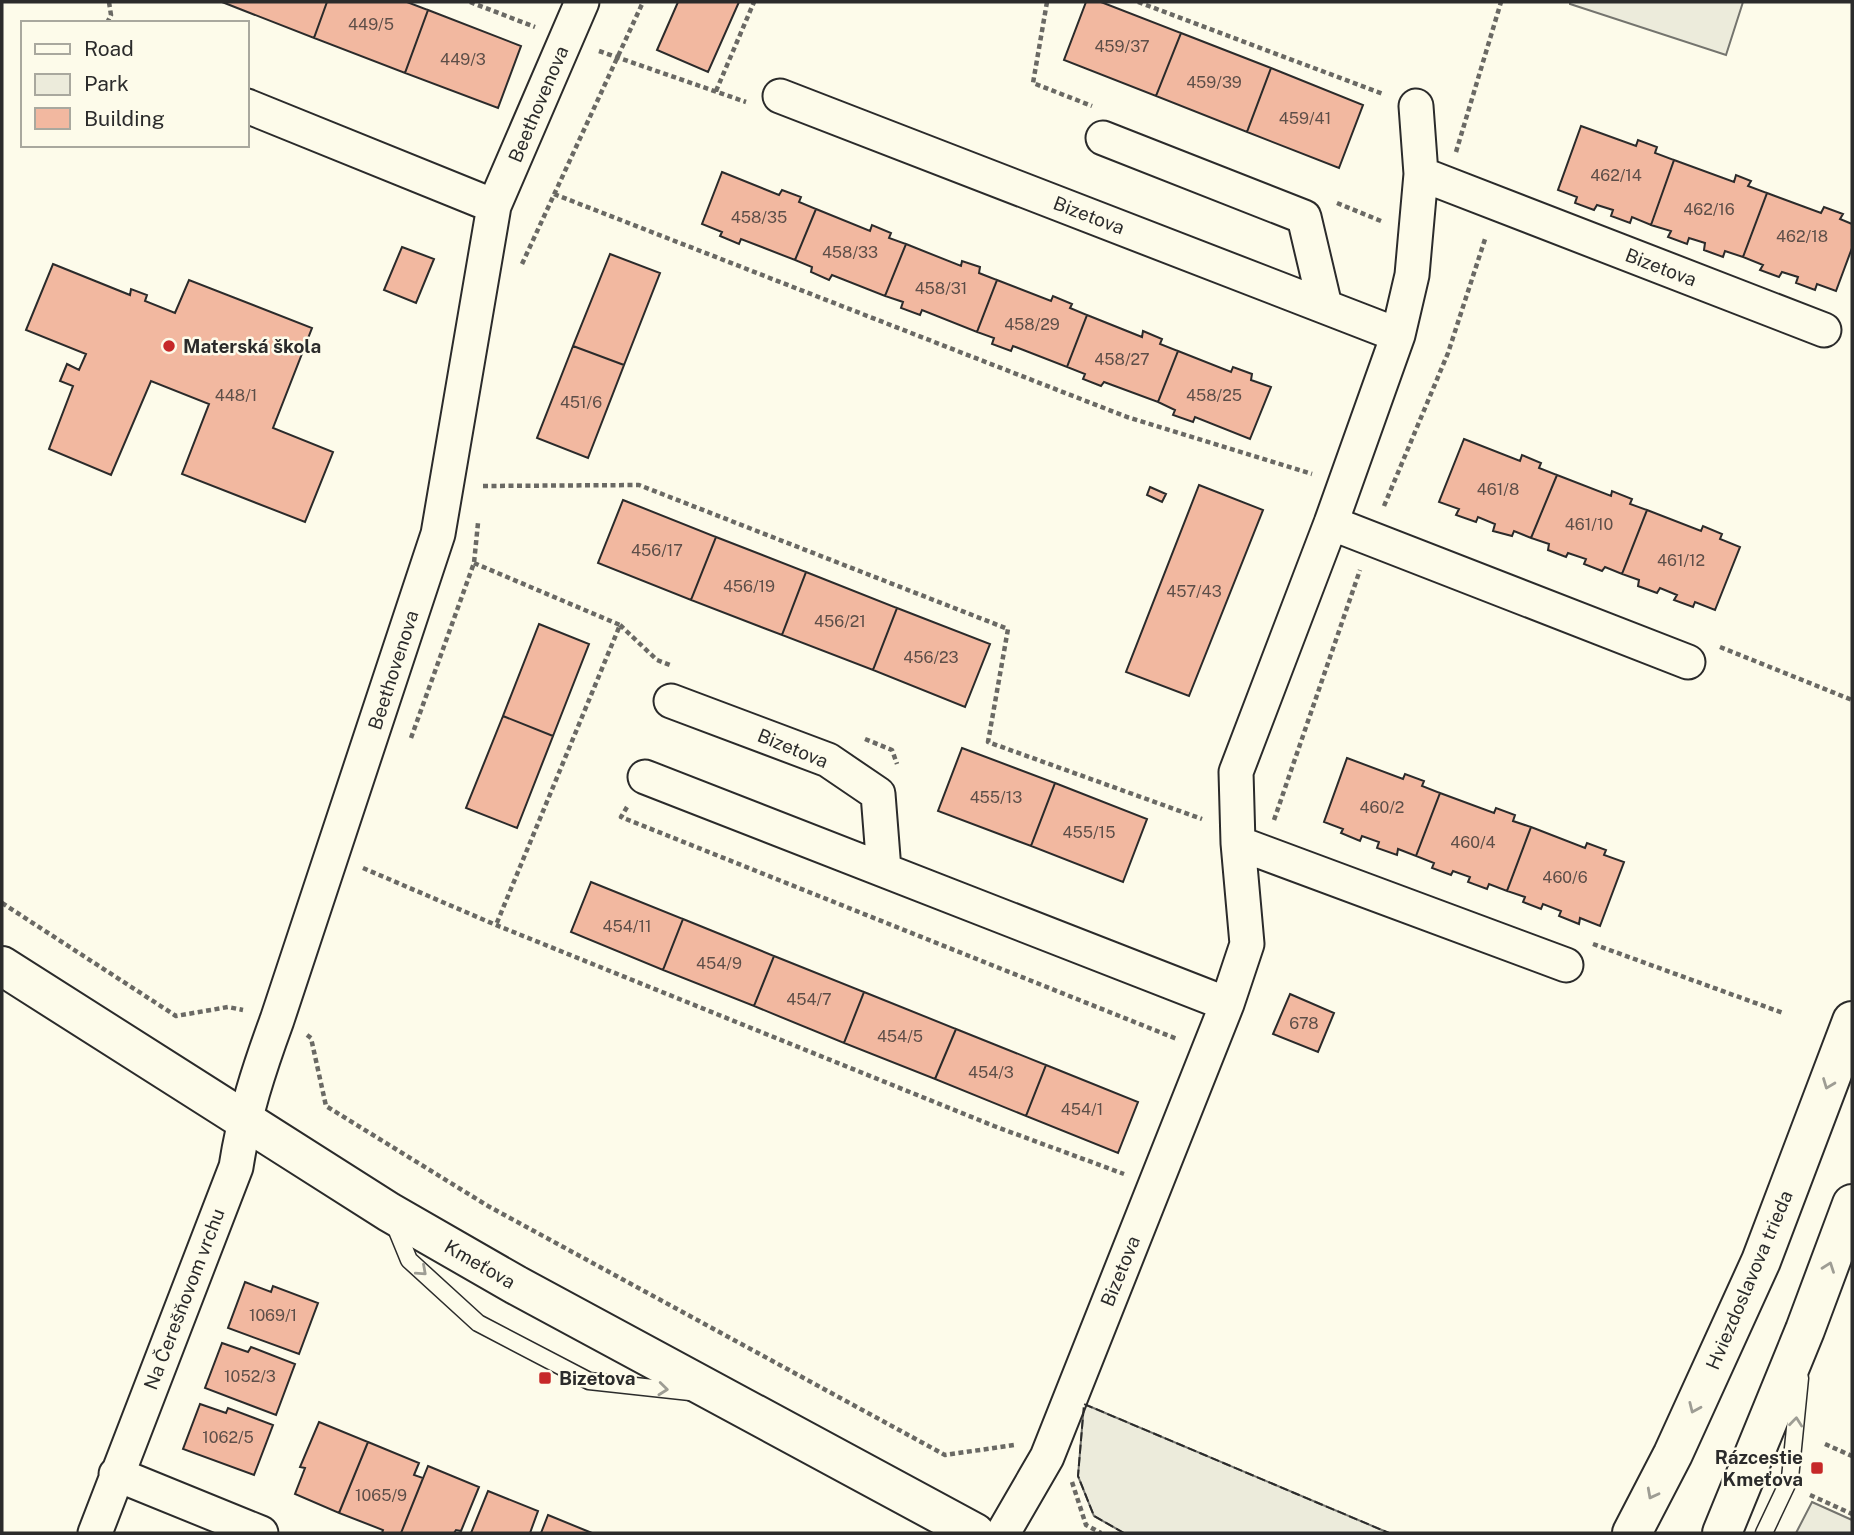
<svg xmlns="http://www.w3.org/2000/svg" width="1854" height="1535" viewBox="0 0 1854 1535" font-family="'Public Sans',sans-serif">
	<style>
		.green { fill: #ecebdb; stroke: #74746e; stroke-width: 2 }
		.building { fill: #f2b8a0; stroke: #2b2b2b; stroke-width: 2 }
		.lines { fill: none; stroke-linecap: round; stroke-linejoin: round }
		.service-casing { stroke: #2b2b2b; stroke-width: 19 }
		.minor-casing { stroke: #2b2b2b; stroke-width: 37 }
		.tertiary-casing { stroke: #2b2b2b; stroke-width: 42 }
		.path { stroke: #6a6964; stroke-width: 4.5; stroke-dasharray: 5 3.5; stroke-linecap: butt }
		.service { stroke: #fdfbea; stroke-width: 16 }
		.minor { stroke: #fdfbea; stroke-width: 33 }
		.tertiary { stroke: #fdfbea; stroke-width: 38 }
		.fence { stroke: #2b2b2b; stroke-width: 2; stroke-dasharray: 9 3.5; stroke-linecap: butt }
		.oneway { stroke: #9e9d94 }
		.poi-dot { fill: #c62828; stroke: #fdfbea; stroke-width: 2.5 }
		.labels { text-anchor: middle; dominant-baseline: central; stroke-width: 5; stroke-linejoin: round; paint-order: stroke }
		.number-label { font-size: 16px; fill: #5d4e48 }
		.street-label { font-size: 19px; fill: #2b2b2b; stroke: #fdfbea }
		.poi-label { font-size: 19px; font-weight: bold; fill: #2b2b2b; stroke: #fdfbea; text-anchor: start }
	</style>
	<rect width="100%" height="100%" fill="#fdfbea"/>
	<!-- green -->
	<path class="green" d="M1570,2H1743L1726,55L1570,4Z
		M1084,1404L1389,1533H1124L1094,1516L1078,1476Z
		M1812,1502L1852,1520V1533H1796Z"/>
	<!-- building -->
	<path class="building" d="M222,2H327L314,38Z
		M327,2H407L428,10L405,73L314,38Z
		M678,2H739L708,72L657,50Z
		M1086,2H1101L1181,33L1156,96L1064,60Z
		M428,10L521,46L498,108L405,73Z
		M1181,33L1271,68L1247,132L1156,96Z
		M1271,68L1363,105L1339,168L1247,132Z
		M1581,126L1636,146L1638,140L1657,147L1655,153L1674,160L1651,225L1632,217L1630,223L1611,216L1613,210L1597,205L1594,210L1575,203L1577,197L1558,190Z
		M1674,160L1734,182L1736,175L1751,181L1748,186L1767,193L1743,257L1725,251L1723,257L1704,250L1705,243L1689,238L1687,244L1668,237L1671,231L1651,225Z
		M722,172L779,195L782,190L801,197L799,202L816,209L795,260L741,239L739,244L720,236L722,232L702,224Z
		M1767,193L1821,213L1824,207L1843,214L1840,219L1852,224V248L1836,291L1817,284L1815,290L1796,283L1798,277L1782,272L1779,277L1760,270L1763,265L1743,257Z
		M816,209L870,231L872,225L891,233L889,238L906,244L885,296L832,275L829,280L811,272L812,267L795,260Z
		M906,244L961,266L962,261L980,267L979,273L997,280L977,332L922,310L920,315L901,308L903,302L885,296Z
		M402,247L434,259L416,303L384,290Z
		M610,254L660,273L624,365L573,346Z
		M53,264L130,295L131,289L147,295L145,301L175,313L189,280L312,328L273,428L333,452L305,522L182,474L209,404L151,381L111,475L49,449L73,386L60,381L67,364L79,370L86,354L26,330Z
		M997,280L1051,301L1053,296L1072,304L1070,308L1087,315L1067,367L1013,346L1011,351L992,344L994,338L977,332Z
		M1087,315L1142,337L1143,331L1162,339L1160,344L1178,351L1158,402L1104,382L1101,386L1083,379L1085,374L1067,367Z
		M573,346L624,365L588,458L537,438Z
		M1178,351L1231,372L1233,367L1252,374L1251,380L1271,387L1250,439L1195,417L1193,422L1173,415L1175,410L1158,402Z
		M1464,439L1520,461L1522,455L1541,463L1539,468L1557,475L1531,538L1514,531L1512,536L1493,531L1495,524L1478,517L1476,522L1456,515L1459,509L1439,502Z
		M1557,475L1611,496L1612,491L1632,499L1630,504L1647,510L1622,574L1605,567L1602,571L1584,564L1586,559L1568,553L1566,557L1548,550L1549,544L1531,538Z
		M1199,485L1263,510L1189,696L1126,672Z
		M1150,487L1166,494L1162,502L1147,495Z
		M623,500L716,537L691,600L598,563Z
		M1647,510L1701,531L1703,526L1722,534L1720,539L1740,547L1715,610L1695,602L1693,607L1674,600L1677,595L1660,588L1657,593L1638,586L1639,580L1622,574Z
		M716,537L806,572L782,635L691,600Z
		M806,572L897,608L873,670L782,635Z
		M897,608L990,644L965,707L873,670Z
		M539,624L589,644L553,736L503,716Z
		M503,716L553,736L517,828L466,808Z
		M962,748L1055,783L1031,846L938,811Z
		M1347,758L1403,779L1405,774L1424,781L1422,786L1440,793L1416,856L1398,849L1397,855L1377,848L1379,842L1362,836L1360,841L1341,833L1343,829L1324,822Z
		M1055,783L1147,819L1123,882L1031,846Z
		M1440,793L1494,813L1496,808L1515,815L1513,821L1531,827L1507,891L1489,884L1487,889L1468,882L1470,877L1453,871L1451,875L1432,868L1434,863L1416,856Z
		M1531,827L1585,848L1587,843L1606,850L1604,855L1624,862L1600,926L1580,918L1579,924L1559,916L1561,911L1543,904L1541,909L1523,902L1525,897L1507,891Z
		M591,882L683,919L663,970L571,932Z
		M683,919L774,956L754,1006L663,970Z
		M774,956L864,992L844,1043L754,1006Z
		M864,992L956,1029L935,1079L844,1043Z
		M1290,994L1334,1013L1318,1052L1273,1034Z
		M956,1029L1046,1065L1026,1116L935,1079Z
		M1046,1065L1138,1102L1118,1153L1026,1116Z
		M245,1282L271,1292L273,1286L318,1303L299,1354L228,1328Z
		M222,1343L248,1352L251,1347L295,1364L276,1415L205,1388Z
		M200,1404L226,1413L228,1408L273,1425L254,1475L183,1449Z
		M319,1422L368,1442L339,1513L295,1494L305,1468L300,1467Z
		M368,1442L419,1463L414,1475L423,1478L401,1533H382L383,1530L339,1513Z
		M428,1466L479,1487L461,1531L456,1530L454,1533H401Z
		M488,1491L538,1511L530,1533H471Z
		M548,1515L592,1533H541Z"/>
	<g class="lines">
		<defs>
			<path id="service" d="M393,1221L409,1260L478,1323L589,1381L690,1392
				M1764,1533L1790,1478L1800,1378"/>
			<path id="minor" d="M780,96L1398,335
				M247,106L494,206
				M1103,138L1304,217L1325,306
				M1421,174L1824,330
				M1331,523L1688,662
				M671,701L828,760L878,794L884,870
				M645,777L1227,1004
				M1238,843L1566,965
				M116,1474L261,1533
				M95,1533L236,1167C244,1115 259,1069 277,1020L438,534L494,206L582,2
				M1003,1533L1047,1457L1227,1004L1247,944L1238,843L1236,772L1331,523L1398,335L1412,275L1421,174L1416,106"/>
			<path id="tertiary" d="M2,966L389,1212L516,1285L975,1533
				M1632,1533L1673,1454L1761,1261L1852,1021
				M1722,1533L1805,1330L1852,1204"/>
		</defs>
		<!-- service casing -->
		<use href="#service" class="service-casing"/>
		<!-- minor casing -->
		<use href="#minor" class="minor-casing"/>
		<!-- tertiary casing -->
		<use href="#tertiary" class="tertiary-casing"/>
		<!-- path -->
		<path class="path" d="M470,2L535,27
			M1047,2L1033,83L1092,106
			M1138,2L1383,94
			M107,23L111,15L109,2
			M599,51L746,102
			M716,91L754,2
			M1456,152L1501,2
			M554,194L1127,417L1312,474
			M1337,203L1381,221
			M522,264L643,2
			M483,486L639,485L1008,629L988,742L1202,819
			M1384,506L1448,353L1486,236
			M474,563L620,625L496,925
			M620,625L657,660L670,665
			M1720,647L1852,700
			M411,738L474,563L478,523
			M865,739L892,750L897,764
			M627,807L621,817L1177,1039
			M1274,820L1360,570
			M363,868L496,925L994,1126L1124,1174
			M2,903L176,1016L228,1007L243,1010
			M1593,944L1783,1013
			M307,1035L311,1038L326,1106L488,1206L945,1455L1014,1445
			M1825,1444L1852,1456
			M1072,1482L1086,1525L1101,1533
			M1810,1495L1852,1514"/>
		<!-- service -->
		<use href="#service" class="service"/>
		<!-- minor -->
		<use href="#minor" class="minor"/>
		<!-- tertiary -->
		<use href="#tertiary" class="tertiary"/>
		<!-- fence -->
		<path class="fence" d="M1124,1533L1094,1516L1078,1476L1084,1404L1389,1533"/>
	</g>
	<!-- one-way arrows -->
	<defs><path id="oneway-chevron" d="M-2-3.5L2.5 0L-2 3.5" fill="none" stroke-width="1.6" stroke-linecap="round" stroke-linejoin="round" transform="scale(1.75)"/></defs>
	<g class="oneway">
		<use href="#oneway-chevron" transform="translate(1828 1084) rotate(111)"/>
		<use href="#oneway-chevron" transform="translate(1829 1267) rotate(-70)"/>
		<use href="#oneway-chevron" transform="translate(422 1271) rotate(42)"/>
		<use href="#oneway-chevron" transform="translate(663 1389) rotate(6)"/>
		<use href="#oneway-chevron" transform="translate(1694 1408) rotate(114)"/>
		<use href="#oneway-chevron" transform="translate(1796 1422) rotate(-84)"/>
		<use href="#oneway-chevron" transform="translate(1652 1494) rotate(118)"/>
	</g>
	<!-- markers -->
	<g class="poi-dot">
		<circle cx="169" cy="346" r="7"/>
		<rect x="538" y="1371" width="14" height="14" rx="3.5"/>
		<rect x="1810" y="1461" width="14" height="14" rx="3.5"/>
	</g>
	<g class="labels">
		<!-- number labels -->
		<g class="number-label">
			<text x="371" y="24">449/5</text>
			<text x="1122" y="46">459/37</text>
			<text x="463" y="59">449/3</text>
			<text x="1214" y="82">459/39</text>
			<text x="1305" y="118">459/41</text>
			<text x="1616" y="175">462/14</text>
			<text x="1709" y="209">462/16</text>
			<text x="759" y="217">458/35</text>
			<text x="1802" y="236">462/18</text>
			<text x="850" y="252">458/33</text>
			<text x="941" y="288">458/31</text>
			<text x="1032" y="324">458/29</text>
			<text x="1122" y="359">458/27</text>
			<text x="236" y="395">448/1</text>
			<text x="1214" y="395">458/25</text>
			<text x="581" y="402">451/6</text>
			<text x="1498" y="489">461/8</text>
			<text x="1589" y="524">461/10</text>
			<text x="657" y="550">456/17</text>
			<text x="1681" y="560">461/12</text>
			<text x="749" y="586">456/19</text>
			<text x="1194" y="591">457/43</text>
			<text x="840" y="621">456/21</text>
			<text x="931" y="657">456/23</text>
			<text x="996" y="797">455/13</text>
			<text x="1382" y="807">460/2</text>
			<text x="1089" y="832">455/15</text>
			<text x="1473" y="842">460/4</text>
			<text x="1565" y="877">460/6</text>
			<text x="627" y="926">454/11</text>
			<text x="719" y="963">454/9</text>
			<text x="809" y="999">454/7</text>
			<text x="1304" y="1023">678</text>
			<text x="900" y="1036">454/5</text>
			<text x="991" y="1072">454/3</text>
			<text x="1082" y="1109">454/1</text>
			<text x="273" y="1315">1069/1</text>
			<text x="250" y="1376">1052/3</text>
			<text x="228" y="1437">1062/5</text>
			<text x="381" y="1495">1065/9</text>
		</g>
		<!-- street labels -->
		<g class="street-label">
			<text transform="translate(538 104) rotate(-67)">Beethovenova</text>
			<text transform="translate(1089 215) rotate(21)">Bizetova</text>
			<text transform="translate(1661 267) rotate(21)">Bizetova</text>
			<text transform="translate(393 670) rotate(-72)">Beethovenova</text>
			<text transform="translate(793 748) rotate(22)">Bizetova</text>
			<text transform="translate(480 1264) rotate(30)">Kmeťova</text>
			<text transform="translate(1120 1271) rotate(-68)">Bizetova</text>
			<text transform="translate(1749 1280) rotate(-67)">Hviezdoslavova trieda</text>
			<text transform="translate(184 1299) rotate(-69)">Na Čerešňovom vrchu</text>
		</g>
		<!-- poi labels -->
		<g class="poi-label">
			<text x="183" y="346">Materská škola</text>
			<text x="559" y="1378">Bizetova</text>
			<text x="1803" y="1457" text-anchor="end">Rázcestie<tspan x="1803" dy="22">Kmeťova</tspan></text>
		</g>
	</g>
	<!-- border -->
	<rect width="1854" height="1535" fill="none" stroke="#2b2b2b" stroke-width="7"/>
	<!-- legend -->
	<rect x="21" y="21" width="228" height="126" fill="#fdfbea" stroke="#a9a89e" stroke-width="2"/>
	<rect x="35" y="44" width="35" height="10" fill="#fdfbea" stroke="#a9a89e" stroke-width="2"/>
	<text x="84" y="56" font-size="21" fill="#2b2b2b">Road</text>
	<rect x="35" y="74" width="35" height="21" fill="#ecebdb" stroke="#a9a89e" stroke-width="2"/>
	<text x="84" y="91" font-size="21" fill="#2b2b2b">Park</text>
	<rect x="35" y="108" width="35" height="21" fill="#f2b8a0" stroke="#a9a89e" stroke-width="2"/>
	<text x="84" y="126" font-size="21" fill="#2b2b2b">Building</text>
</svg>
